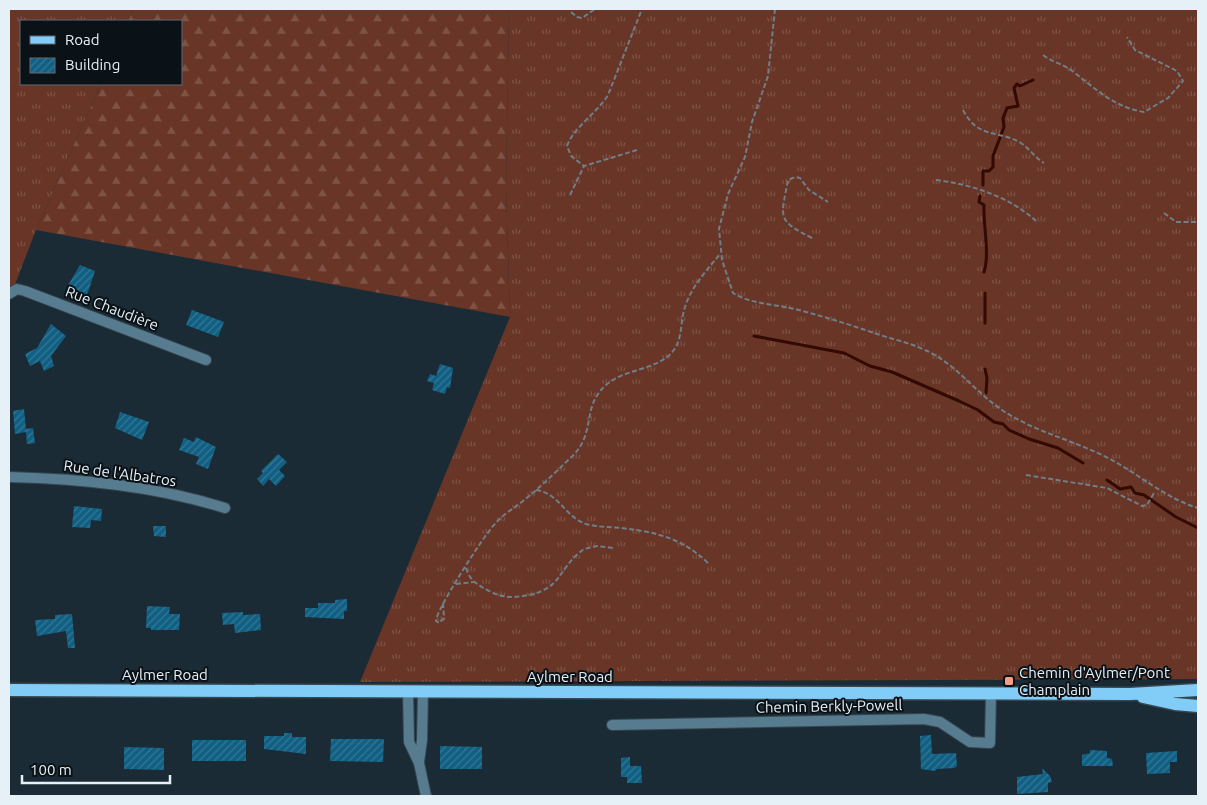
<svg xmlns="http://www.w3.org/2000/svg" width="1207" height="805" viewBox="0 0 1207 805" font-family="Ubuntu,sans-serif">
	<style>
		.grass { fill: url(#grass-tufts) }
		.forest { fill: url(#forest-firs) }
		.lines { fill: none; stroke-linecap: round; stroke-linejoin: round }
		.stream { stroke: #320a01; stroke-width: 3 }
		.building { fill: url(#building-hatch) }
		.minor-casing { stroke: #374750; stroke-width: 12 }
		.major-casing { stroke: #374750; stroke-width: 15 }
		.path { stroke: #707e87; stroke-width: 2; stroke-dasharray: 5 2.5; stroke-linecap: butt }
		.minor { stroke: #577b8f; stroke-width: 10 }
		.major { stroke: #81cdf8; stroke-width: 12 }
		.poi-dot { fill: #f49e86; stroke: #0b1217; stroke-width: 2 }
		.labels { text-anchor: middle; dominant-baseline: central; stroke-width: 4; stroke-linejoin: round; paint-order: stroke }
		.street-label { font-size: 15px; fill: #e6f1f7; stroke: #0b1217 }
		.poi-label { font-size: 15px; fill: #e6f1f7; stroke: #0b1217; text-anchor: start }
	</style>
	<defs>
		<pattern id="grass-tufts" width="24" height="20" patternUnits="userSpaceOnUse" patternTransform="scale(1.25)"><rect width="24" height="20" fill="#683526"/><path d="M3 7l-1-3M5 7V3M7 7l1-3M15 17l-1-3M17 17v-4M19 17l1-3" fill="none" stroke="#7e5346"/></pattern>
		<pattern id="forest-firs" width="22" height="20" patternUnits="userSpaceOnUse" patternTransform="scale(1.25)"><rect width="22" height="20" fill="#683526"/><path d="M5 1l3.5 6h-7zM16 11l3.5 6h-7z" fill="#7e5346"/></pattern>
		<pattern id="building-hatch" width="6" height="6" patternUnits="userSpaceOnUse" patternTransform="scale(1.25)"><rect width="6" height="6" fill="#116083"/><path d="M-1 1l2-2M0 6l6-6M5 7l2-2" fill="none" stroke="#347795"/></pattern>
	</defs>
	<rect width="100%" height="100%" fill="#1a2b35"/>
	<!-- grass -->
	<path class="grass" d="M9,9H134L128,21H21V84H101L36,230L9,300Z
		M509,9H1198V679L360,682L510,317L506,188Z"/>
	<!-- forest -->
	<path class="forest" d="M134,9H509L506,188L510,317L36,230L101,84H181V21H128Z"/>
	<g class="lines">
		<!-- stream -->
		<path class="stream" d="M983,185V171H989L993,167V156L1004,127L1003,118L1007,108L1018,106L1014,88L1017,84L1020,86L1033,80
			M980,196L979,202L984,205C983,225 990,254 984,272
			M985,293V323
			M754,336L844,353L870,366L892,372L959,401L978,410L994,422L1003,424L1009,430L1029,439L1058,448L1083,463
			M985,369L987,378L986,393
			M1107,480L1120,489L1131,487L1135,493L1144,495L1176,517L1198,528"/>
	</g>
	<!-- building -->
	<path class="building" d="M80,265L95,271L87,295L67,287Z
		M192,310L224,322L218,337L186,325Z
		M51,324L66,336L51,356L54,366L44,371L40,361L30,366L25,354L37,348Z
		M440,364L453,368L450,388L447,387L445,394L432,390L434,383L427,381L430,374L436,376Z
		M24,409L26,429L33,428L35,443L27,444L26,432L15,434L13,411Z
		M120,412L149,422L142,440L115,428Z
		M196,437L216,447L208,469L196,464L199,457L179,450L184,438L194,442Z
		M278,454L287,462L279,470L285,476L276,486L269,479L263,486L257,479L263,473L261,471Z
		M74,506L102,509L101,521L91,520L90,528L72,527Z
		M153,526H166V537L154,536Z
		M347,599V611H344V619L305,617V608H318V603H335V600Z
		M147,606L170,607L169,614H180L179,630H151V628H146Z
		M243,612V615L260,614L261,630L235,633L234,624L223,625L222,613Z
		M72,614L75,648H68L66,631L37,636L35,620L55,619V615Z
		M284,733H292V737H306V754L264,749V736H284Z
		M931,735L932,754L956,753L957,766L954,768L937,769L935,771L921,769L920,736Z
		M331,739H384L383,762L330,761Z
		M192,740H246V761H192Z
		M440,746L482,747V769H440Z
		M124,747L164,748V770L124,769Z
		M1090,750L1107,751V758L1112,759L1113,766H1082V755L1090,753Z
		M1177,751V762H1170V773L1147,774L1146,753Z
		M630,757V766H641L642,783H627V777H621V758Z
		M1042,768L1050,776L1052,782L1048,783V792L1017,794V777L1043,774Z"/>
	<g class="lines">
		<defs>
			<path id="minor" d="M9,294L17,289L25,291L206,360
				M9,477C82,479 155,486 225,508
				M408,691L409,742L419,763L426,796
				M612,725L924,719L940,722L970,742L990,743L991,694
				M419,762L422,740L423,691"/>
			<path id="major" d="M9,690L1130,694L1198,690
				M1143,697L1175,704L1198,706"/>
		</defs>
		<!-- minor casing -->
		<use href="#minor" class="minor-casing"/>
		<!-- major casing -->
		<use href="#major" class="major-casing"/>
		<!-- path -->
		<path class="path" d="M775,9L768,76L752,122L745,157L728,194L719,229L722,260L733,293C750,304 774,304 795,309C822,316 848,324 874,333C891,339 908,342 925,350C955,363 975,392 1002,410C1033,431 1069,439 1102,455C1136,471 1162,497 1198,508
			M571,12L577,17L582,18L595,9
			M1043,55C1052,62 1063,64 1071,70C1095,88 1113,107 1144,112L1168,98L1183,81L1177,71L1135,50L1127,37
			M963,110C979,140 997,129 1021,143C1030,149 1035,158 1044,163
			M637,150L584,166L571,156L567,146C573,128 598,112 608,95L642,9
			M936,180C971,184 1010,197 1036,221
			M570,195L584,166
			M1164,213L1176,222H1198
			M812,238C776,220 781,218 788,180L795,177L800,178L809,190L828,202
			M1026,475L1107,488L1142,506L1147,505L1154,493
			M536,490C559,493 565,517 586,524C597,527 609,527 621,528C656,532 682,538 708,563
			M466,568C470,581 478,585 489,591C501,597 510,598 523,596C564,590 556,569 584,549L597,546L613,548
			M456,584L474,582
			M443,603L444,618L439,623L436,621C435,612 484,535 494,525C502,515 513,509 523,501C538,489 552,476 565,463C573,456 580,449 584,439C592,418 587,402 606,385C625,368 657,371 673,351C683,339 680,321 685,307C691,287 707,270 720,254"/>
		<!-- minor -->
		<use href="#minor" class="minor"/>
		<!-- major -->
		<use href="#major" class="major"/>
	</g>
	<!-- markers -->
	<rect class="poi-dot" x="1004" y="676" width="10" height="10" rx="2.5"/>
	<g class="labels">
		<!-- street labels -->
		<g class="street-label">
			<text transform="translate(112 308) rotate(21)">Rue Chaudière</text>
			<text transform="translate(120 473) rotate(8)">Rue de l'Albatros</text>
			<text x="165" y="674">Aylmer Road</text>
			<text x="570" y="676">Aylmer Road</text>
			<text transform="translate(829 706) rotate(-1)">Chemin Berkly-Powell</text>
		</g>
		<!-- poi labels -->
		<g class="poi-label">
			<text x="1019" y="672">Chemin d'Aylmer/Pont<tspan x="1019" dy="17">Champlain</tspan></text>
		</g>
	</g>
	<!-- border -->
	<rect width="1207" height="805" fill="none" stroke="#e6f1f7" stroke-width="20"/>
	<!-- legend -->
	<rect x="20" y="20" width="162" height="65" fill="#0b1217" stroke="#636b71"/>
	<rect x="30" y="36" width="25" height="8" fill="#81cdf8" stroke="#636b71"/>
	<text x="65" y="45" font-size="15" fill="#e6f1f7">Road</text>
	<rect x="30" y="58" width="25" height="15" fill="url(#building-hatch)" stroke="#636b71"/>
	<text x="65" y="70" font-size="15" fill="#e6f1f7">Building</text>
	<!-- scale -->
	<path d="M22 775v8h148v-8" fill="none" stroke="#e6f1f7" stroke-width="2.5"/>
	<text x="30" y="775" font-size="15" fill="#e6f1f7" stroke="#0b1217" stroke-width="4" paint-order="stroke">100 m</text>
</svg>
